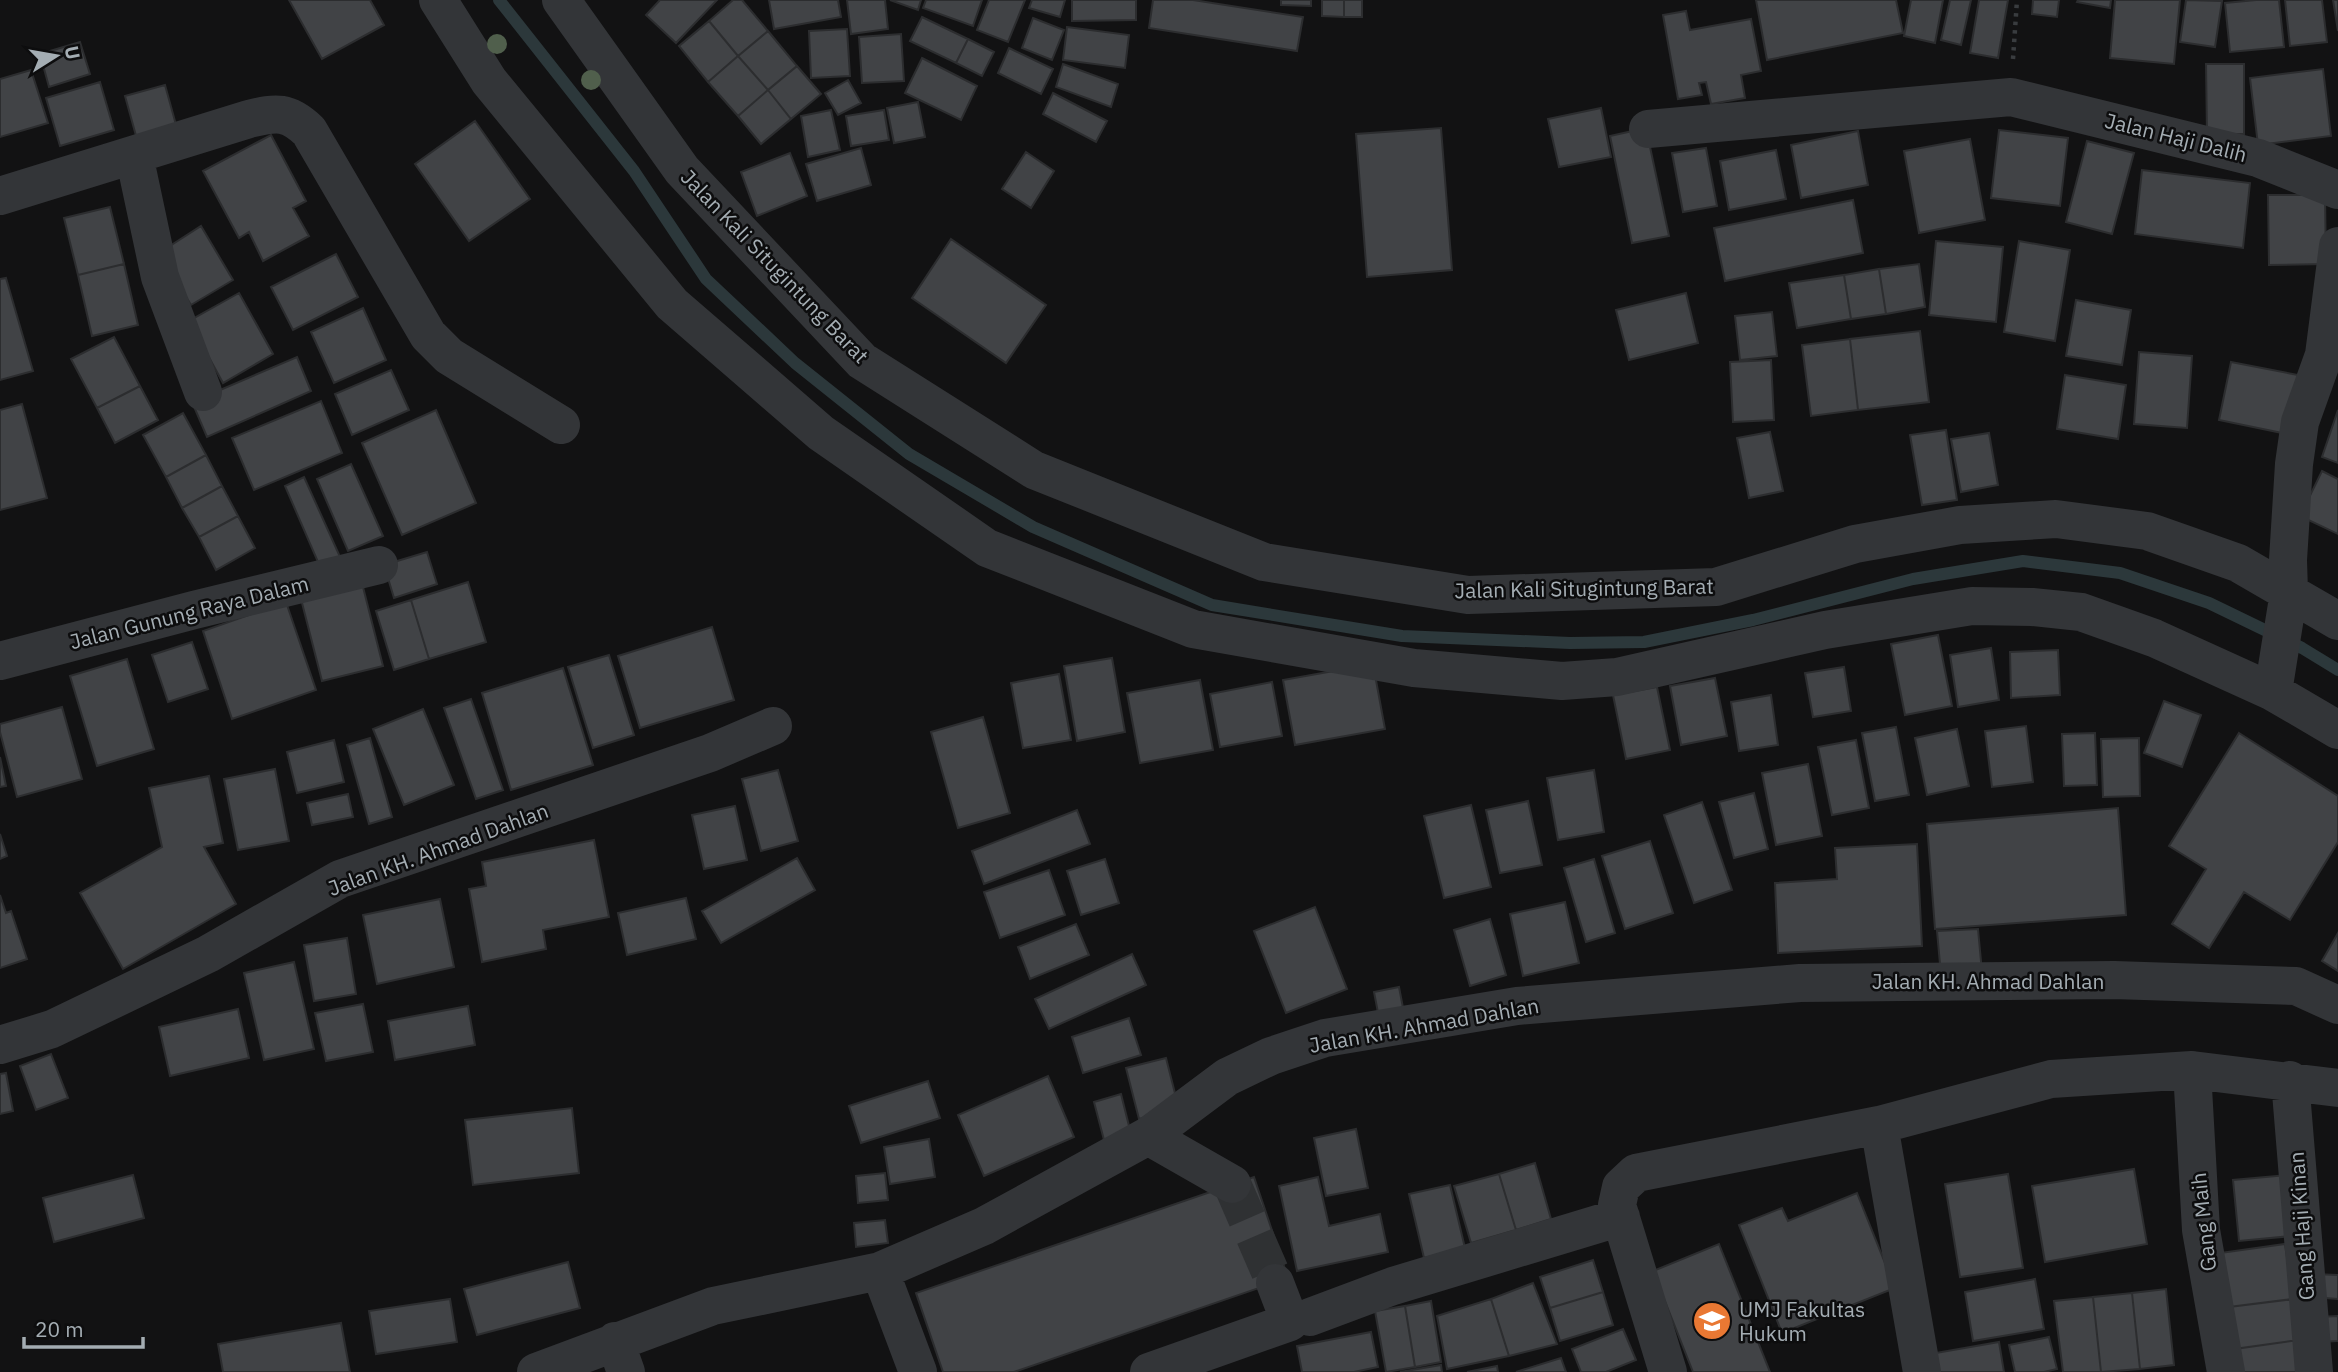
<svg xmlns="http://www.w3.org/2000/svg" width="2338" height="1372" viewBox="0 0 2338 1372" font-family="'IBM Plex Sans',sans-serif">
	<style>
		.lines { fill: none; stroke-linecap: round; stroke-linejoin: round }
		.stream { stroke: #2c383b; stroke-width: 12 }
		.building { fill: #414346; stroke: #2c2d2f; stroke-width: 2 }
		.minor-tunnel { stroke: #2f3133; stroke-width: 38; stroke-dasharray: 38 19; stroke-linecap: butt }
		.path { stroke: #393c3f; stroke-width: 4.5; stroke-dasharray: 3.5 5; stroke-linecap: butt }
		.minor { stroke: #333538; stroke-width: 38 }
		.tree { fill: #505f4c }
		.labels { text-anchor: middle; dominant-baseline: central; stroke-width: 5; stroke-linejoin: round; paint-order: stroke }
		.street-label { font-size: 21px; fill: #a4adb3; stroke: #0d0d0e }
		.poi-label { font-size: 21px; fill: #a4adb3; stroke: #0d0d0e; text-anchor: start }
	</style>
	<rect width="100%" height="100%" fill="#121213"/>
	<g class="lines">
		<!-- stream -->
		<path class="stream" d="M499,0L634,171L706,279L795,363L909,454L1033,527L1212,605L1402,636L1570,643L1644,642L1753,620L1913,579L2023,561L2120,573L2209,603L2302,648L2338,670"/>
	</g>
	<!-- building -->
	<path class="building" d="M289,0H370L384,25L322,59Z
		M660,0H717L676,43L646,15Z
		M733,0H742L768,31L738,56L709,21Z
		M769,0H838L841,17L774,29Z
		M847,0H885L888,29L851,34Z
		M890,0H921L918,10Z
		M926,0H982L973,26L923,8Z
		M989,0H1025L1008,42L977,30Z
		M1032,0H1065L1060,17L1029,8Z
		M1072,0H1136V20L1072,21Z
		M1153,0H1193L1303,17L1297,51L1149,28Z
		M1281,0H1311V6L1281,5Z
		M1322,0H1344V17L1322,16Z
		M1344,0H1362V17H1344Z
		M1756,0H1896L1903,33L1767,60Z
		M1911,0H1943L1935,43L1904,36Z
		M1950,0H1971L1961,45L1941,40Z
		M1979,0H2008L1998,58L1970,53Z
		M2033,0H2059L2057,17L2032,14Z
		M2078,0H2111L2110,8L2077,2Z
		M2115,0H2180L2174,64L2110,58Z
		M2186,0L2222,1L2215,47L2180,42Z
		M2256,0H2279L2284,47L2230,52L2225,3Z
		M2285,0H2322L2327,42L2290,46Z
		M2333,0H2338V31Z
		M1686,11L1690,30L1751,19L1761,71L1741,75L1745,98L1711,104L1706,82L1699,83L1702,95L1678,99L1663,15Z
		M922,17L968,39L956,63L910,41Z
		M1033,18L1064,30L1052,60L1022,48Z
		M709,21L738,56L708,82L679,46Z
		M1067,27L1129,35L1125,68L1063,60Z
		M847,29L850,76L811,78L809,31Z
		M768,31L797,66L768,90L738,56Z
		M901,34L904,81L862,83L859,37Z
		M968,39L994,52L982,76L956,63Z
		M80,42L90,74L49,87L40,54Z
		M1009,48L1053,69L1041,94L998,73Z
		M738,56L768,90L738,116L708,82Z
		M922,58L977,86L961,120L905,93Z
		M1063,64L1118,84L1111,107L1056,87Z
		M2206,64H2244V134H2207Z
		M797,66L821,94L791,119L768,90Z
		M2323,69L2331,136L2258,145L2250,78Z
		M31,70L48,123L0,137V79Z
		M848,80L861,103L838,115L825,93Z
		M100,82L114,130L60,146L46,98Z
		M165,85L178,132L138,143L125,96Z
		M768,90L791,119L761,144L738,116Z
		M1053,93L1107,121L1096,142L1043,114Z
		M918,102L925,137L894,143L887,108Z
		M1601,108L1611,157L1559,167L1548,119Z
		M831,110L840,150L808,157L801,116Z
		M884,110L889,140L851,146L846,116Z
		M475,121L530,199L469,241L415,164Z
		M1441,128L1452,270L1367,277L1356,134Z
		M1646,128L1669,236L1632,243L1610,136Z
		M1999,130L2068,138L2060,206L1991,198Z
		M1858,131L1868,185L1801,198L1791,145Z
		M271,135L306,201L293,208L309,236L263,261L249,232L239,238L203,171Z
		M1970,139L1985,220L1919,233L1904,151Z
		M2087,141L2134,153L2112,234L2066,222Z
		M861,148L871,185L817,201L806,164Z
		M1706,148L1717,206L1683,212L1672,153Z
		M1776,150L1786,199L1729,210L1720,161Z
		M1026,152L1054,171L1031,208L1002,189Z
		M790,153L807,196L757,216L741,172Z
		M2142,170L2250,183L2243,248L2135,234Z
		M2268,195H2325L2326,264L2269,265Z
		M1853,200L1863,253L1725,281L1714,228Z
		M110,207L124,264L78,275L64,218Z
		M201,226L233,280L191,305L159,253Z
		M951,239L1046,305L1006,363L912,298Z
		M1936,241L2003,247L1996,322L1929,315Z
		M2019,241L2070,250L2055,341L2004,332Z
		M336,254L358,297L293,330L271,287Z
		M124,264L138,325L92,336L78,275Z
		M1919,264L1925,307L1886,314L1879,269Z
		M1879,269L1886,314L1851,319L1844,275Z
		M1844,275L1851,319L1797,328L1789,283Z
		M6,278L33,371L0,380V279Z
		M239,293L273,354L223,383L189,321Z
		M1686,293L1698,343L1629,360L1616,310Z
		M2076,300L2131,310L2122,365L2066,356Z
		M363,308L386,360L334,383L311,332Z
		M1772,312L1777,356L1740,360L1735,316Z
		M1920,331L1929,402L1858,410L1850,339Z
		M114,337L140,386L97,408L71,359Z
		M1850,339L1858,410L1811,416L1802,345Z
		M2139,352L2192,356L2187,428L2134,424Z
		M297,357L311,391L207,437L192,402Z
		M1771,360L1774,420L1733,422L1730,362Z
		M2231,362L2298,375L2287,434L2219,420Z
		M391,370L409,410L352,435L335,394Z
		M2065,375L2126,385L2118,439L2057,429Z
		M140,386L158,420L115,443L97,408Z
		M321,401L342,453L254,490L232,438Z
		M22,404L47,498L0,510V410Z
		M436,410L476,503L402,535L362,443Z
		M2338,410V463L2322,457Z
		M183,413L206,455L166,477L143,435Z
		M1946,430L1957,500L1922,505L1910,435Z
		M1770,432L1783,491L1749,498L1737,438Z
		M1989,433L1998,485L1961,492L1951,439Z
		M206,455L222,486L182,508L166,477Z
		M351,464L383,536L348,551L317,479Z
		M2322,471L2338,479V534L2300,516Z
		M304,477L341,559L321,569L285,486Z
		M222,486L238,516L199,537L182,508Z
		M238,516L255,548L216,570L199,537Z
		M427,552L437,584L394,598L384,565Z
		M468,582L486,642L429,659L411,600Z
		M362,583L383,666L322,681L301,599Z
		M411,600L429,659L394,670L376,611Z
		M286,602L316,690L232,719L203,631Z
		M712,627L734,700L640,728L618,656Z
		M1938,635L1952,706L1905,715L1891,644Z
		M192,642L208,689L168,702L152,655Z
		M1991,648L1999,700L1958,707L1950,655Z
		M2058,650L2060,695L2011,698L2010,652Z
		M609,655L634,735L593,748L568,667Z
		M1112,658L1125,732L1077,741L1064,666Z
		M127,659L154,749L97,766L70,676Z
		M1373,664L1385,729L1295,745L1283,680Z
		M1844,667L1851,711L1813,717L1805,673Z
		M563,668L593,765L511,790L482,693Z
		M1059,674L1071,740L1023,748L1011,683Z
		M1715,678L1727,736L1681,745L1670,686Z
		M1200,680L1213,750L1140,763L1127,693Z
		M1272,682L1282,736L1220,747L1210,694Z
		M1657,687L1670,750L1626,759L1613,695Z
		M1771,695L1778,745L1739,751L1731,702Z
		M471,699L503,790L476,799L444,708Z
		M2164,701L2201,715L2182,767L2144,753Z
		M62,707L82,779L17,797L0,732V724Z
		M423,709L454,785L404,805L373,729Z
		M983,717L1010,813L958,828L931,732Z
		M2026,726L2033,782L1992,787L1985,731Z
		M1896,727L1909,795L1875,801L1862,733Z
		M1957,729L1969,786L1927,795L1915,738Z
		M2095,733L2097,785L2064,786L2062,734Z
		M2239,733L2338,796V842L2290,920L2244,892L2209,948L2172,924L2206,869L2169,846Z
		M370,738L392,817L369,824L347,745Z
		M2139,738L2140,796L2103,797L2101,739Z
		M334,740L344,782L297,793L287,752Z
		M1856,740L1869,808L1832,815L1818,747Z
		M0,757L6,786L0,787Z
		M1808,764L1822,836L1776,845L1762,773Z
		M275,769L289,841L238,850L224,779Z
		M778,770L798,841L761,851L742,779Z
		M1594,770L1604,832L1558,840L1547,778Z
		M209,776L223,843L204,847L236,904L123,969L80,893L162,847L149,788Z
		M1754,793L1768,849L1734,858L1719,802Z
		M348,794L353,817L312,825L307,803Z
		M1528,801L1542,865L1500,873L1486,810Z
		M1702,802L1732,890L1694,903L1664,815Z
		M1471,805L1491,887L1444,898L1424,816Z
		M735,806L747,860L704,869L692,815Z
		M2118,808L2126,915L1935,929L1927,824Z
		M1077,810L1090,844L984,884L972,851Z
		M0,834L7,856L0,859Z
		M594,840L609,917L543,930L546,949L482,962L469,889L486,886L482,862Z
		M1650,841L1673,913L1625,929L1602,856Z
		M1917,844L1922,946L1778,953L1775,883L1837,879L1835,848Z
		M797,858L815,890L721,943L702,911Z
		M1105,859L1119,903L1081,915L1067,871Z
		M1594,859L1615,933L1586,942L1564,868Z
		M1049,870L1065,915L1000,938L984,892Z
		M0,895L6,913L11,911L27,959L0,968Z
		M686,898L696,939L627,955L618,913Z
		M440,899L454,967L377,984L363,915Z
		M1565,902L1579,963L1523,976L1510,914Z
		M1315,907L1347,989L1286,1013L1254,931Z
		M1490,919L1506,975L1470,986L1454,930Z
		M1076,924L1089,955L1030,979L1018,947Z
		M1978,929L1982,972L1941,975L1937,931Z
		M2338,933V971L2322,961Z
		M347,938L356,994L314,1001L304,945Z
		M1132,954L1146,985L1049,1029L1035,999Z
		M294,962L314,1049L264,1060L244,973Z
		M1399,987L1405,1018L1380,1023L1374,992Z
		M363,1004L373,1052L326,1061L315,1013Z
		M468,1006L475,1045L395,1060L388,1021Z
		M238,1009L249,1058L170,1076L159,1027Z
		M1129,1018L1141,1055L1083,1073L1072,1037Z
		M51,1054L68,1098L36,1110L20,1066Z
		M1166,1058L1179,1109L1139,1119L1126,1068Z
		M6,1073L13,1111L0,1114V1074Z
		M1048,1076L1074,1137L984,1176L958,1115Z
		M928,1081L940,1118L861,1143L849,1106Z
		M1121,1094L1131,1134L1104,1140L1094,1102Z
		M572,1108L579,1173L473,1185L465,1120Z
		M1356,1129L1368,1188L1326,1196L1314,1138Z
		M929,1139L935,1177L890,1184L884,1147Z
		M1535,1163L1551,1219L1516,1230L1499,1174Z
		M2134,1169L2147,1244L2045,1262L2032,1186Z
		M885,1173L888,1200L858,1203L856,1176Z
		M1499,1174L1516,1230L1471,1243L1454,1186Z
		M2008,1174L2023,1268L1960,1277L1945,1184Z
		M133,1175L144,1218L54,1242L43,1198Z
		M2287,1175L2292,1236L2239,1241L2233,1180Z
		M1254,1177L1288,1278L1014,1372H943L916,1293Z
		M1318,1177L1329,1226L1380,1214L1388,1252L1297,1271L1279,1186Z
		M1450,1185L1465,1248L1424,1258L1409,1194Z
		M1857,1193L1895,1288L1782,1333L1739,1225L1782,1208L1788,1221Z
		M885,1220L888,1243L856,1247L854,1223Z
		M1719,1244L1770,1372H1693L1653,1271Z
		M2285,1244L2293,1299L2221,1308L2213,1254Z
		M1593,1260L1603,1292L1550,1308L1540,1277Z
		M568,1262L580,1308L477,1335L464,1289Z
		M2314,1274L2338,1275V1299L2312,1297Z
		M2035,1279L2044,1329L1973,1341L1965,1292Z
		M1533,1283L1557,1344L1509,1356L1491,1299Z
		M2166,1289L2174,1365L2140,1369L2132,1293Z
		M1603,1292L1613,1325L1560,1341L1550,1308Z
		M2132,1293L2140,1369L2101,1372L2093,1297Z
		M2093,1297L2101,1372H2063L2054,1301Z
		M450,1299L457,1342L376,1354L369,1311Z
		M1491,1299L1509,1356L1447,1369L1437,1316Z
		M2293,1299L2298,1340L2227,1350L2221,1308Z
		M1431,1301L1441,1362L1415,1367L1405,1306Z
		M1405,1306L1415,1367L1386,1372L1375,1311Z
		M2338,1316V1341L2319,1342L2318,1317Z
		M341,1323L350,1372H223L218,1344Z
		M1623,1329L1636,1360L1606,1372H1581L1572,1349Z
		M1371,1332L1378,1367L1354,1372H1302L1297,1346Z
		M2049,1337L2057,1369L2044,1372H2015L2009,1345Z
		M2298,1340L2302,1372H2229L2227,1350Z
		M1999,1342L2004,1372H1933L1930,1354Z
		M1561,1358L1566,1372H1516Z
		M1441,1365L1442,1372H1400Z
		M1497,1366L1498,1372H1467Z"/>
	<g class="lines">
		<!-- minor-tunnel -->
		<path class="minor-tunnel" d="M1232,1184L1275,1283"/>
		<!-- path -->
		<path class="path" d="M2013,59L2017,0"/>
		<!-- minor -->
		<path class="minor" d="M438,0L489,81L672,304L821,433L987,548L1193,629L1414,668L1562,681L1617,677L1825,630L1972,606L2032,607L2081,612L2154,638L2273,692L2338,730
			M561,0L682,170L862,361L1034,470L1264,562L1468,595L1716,587L1855,544L1960,525L2056,519L2147,531L2238,563L2338,621
			M1648,129L2011,97L2258,158L2338,190
			M134,155L160,277L203,392
			M0,196L249,119C277,112 288,111 309,131L428,335L449,356L561,425
			M0,661L194,610L379,565
			M2273,692L2289,592L2288,560L2294,464L2300,422L2324,355L2338,246
			M0,1045L52,1029L208,954L340,879L710,753L773,726
			M2192,1070L2201,1230L2226,1372
			M2290,1080L2314,1372
			M1879,1125L1922,1372
			M1148,1136L1232,1184
			M880,1271L918,1372
			M1310,1317L1393,1286L1621,1217
			M615,1341L626,1372
			M536,1372L713,1306L880,1271L984,1226L1148,1136L1227,1077L1271,1056L1325,1038L1517,1006L1800,983L2114,980L2296,986L2338,1005
			M1149,1372L1290,1322L1275,1283
			M1668,1372L1617,1205L1621,1187L1636,1173L1879,1125L2051,1079L2192,1070L2338,1088"/>
	</g>
	<!-- trees -->
	<g class="tree">
		<circle cx="497" cy="44" r="10"/>
		<circle cx="591" cy="80" r="10"/>
	</g>
	<!-- icons -->
	<defs>
		<symbol id="university-disc" viewBox="-11 -11 22 22"><circle r="9.5" fill="#e97833" stroke="#0d0d0e"/><path d="M0-5L7-2L0 1L-7-2ZM-4 1L0 2.5L4 1V4Q0 6-4 4Z" fill="#fff"/></symbol>
	</defs>
	<g fill-rule="evenodd">
		<use href="#university-disc" x="1690" y="1299" width="44" height="44"/>
	</g>
	<g class="labels">
		<!-- street labels -->
		<g class="street-label">
			<text transform="translate(2176 137) rotate(14)">Jalan Haji Dalih</text>
			<text transform="translate(775 266) rotate(46)">Jalan Kali Situgintung Barat</text>
			<text transform="translate(1584 588) rotate(-1)">Jalan Kali Situgintung Barat</text>
			<text transform="translate(189 612) rotate(-14)">Jalan Gunung Raya Dalam</text>
			<text transform="translate(438 849) rotate(-20)">Jalan KH. Ahmad Dahlan</text>
			<text x="1988" y="981">Jalan KH. Ahmad Dahlan</text>
			<text transform="translate(1424 1025) rotate(-10)">Jalan KH. Ahmad Dahlan</text>
			<text transform="translate(2203 1222) rotate(-96)">Gang Maih</text>
			<text transform="translate(2301 1226) rotate(-94)">Gang Haji Kinan</text>
		</g>
		<!-- poi labels -->
		<g class="poi-label">
			<text x="1739" y="1309">UMJ Fakultas<tspan x="1739" dy="24">Hukum</tspan></text>
		</g>
	</g>
	<!-- north arrow -->
	<g transform="translate(56 56) rotate(79)" stroke="#0d0d0e" stroke-width="5" paint-order="stroke">
	<path d="M0-5L12 26L0 18L-12 26Z" fill="#a4adb3"/>
	<text y="-10" font-size="19" font-weight="bold" text-anchor="middle" fill="#a4adb3">U</text>
	</g>
	<!-- scale -->
	<path d="M24 1337v10h119v-10" fill="none" stroke="#a4adb3" stroke-width="3.5"/>
	<text x="35" y="1337" font-size="21" fill="#a4adb3" stroke="#0d0d0e" stroke-width="5" paint-order="stroke">20 m</text>
</svg>
